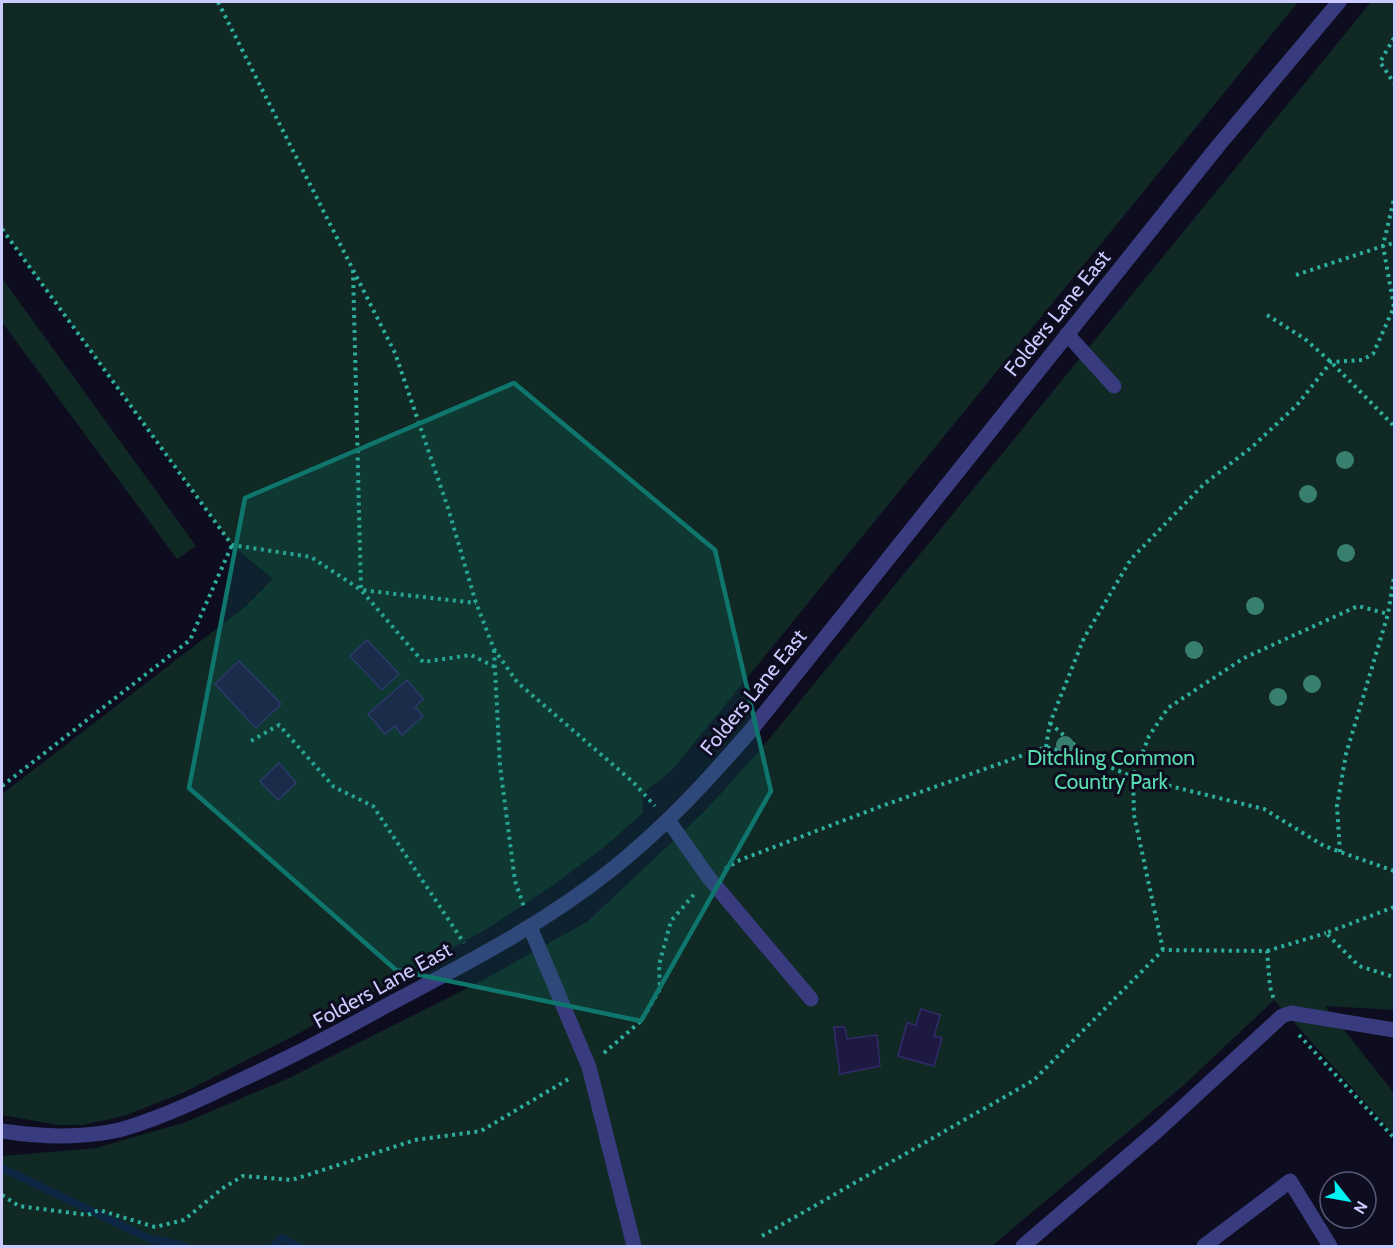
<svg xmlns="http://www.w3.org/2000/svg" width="1396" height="1248" viewBox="0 0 1396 1248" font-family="Cabin,sans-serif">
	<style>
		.green { fill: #102925 }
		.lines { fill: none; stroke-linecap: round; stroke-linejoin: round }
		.stream { stroke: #0c2643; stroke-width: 8 }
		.building { fill: #1d1940; stroke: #322b6b; stroke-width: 1.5 }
		.path { stroke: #2eaf9b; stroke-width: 4; stroke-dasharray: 3 4.5; stroke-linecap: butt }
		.minor { stroke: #383c7e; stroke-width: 15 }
		.tree { fill: #377f6e }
		.marked { fill: #0f766e; fill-opacity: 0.2; stroke: #0f766e; stroke-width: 4.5; stroke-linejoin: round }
		.labels { text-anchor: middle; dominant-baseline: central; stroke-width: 6; stroke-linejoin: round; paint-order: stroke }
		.street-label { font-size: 21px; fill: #cccbff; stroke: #0e0c1f }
		.park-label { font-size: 21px; fill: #58ddaf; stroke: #0e0c1f }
	</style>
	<rect width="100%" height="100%" fill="#0e0c1f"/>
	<!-- green -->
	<path class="green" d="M2,2H1298L672,770L642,794L643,813L603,848L549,888L490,927L307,1029L185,1092L124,1116L83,1125H57L2,1115V794L246,606L273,579L232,545L2,229Z
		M1371,2H1394V1010L1325,1006L1394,1093V1135L1274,1000L1185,1084L992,1246H2V1156L96,1148L186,1122L289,1078L483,980L587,922L705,811L760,750Z
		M2,278L196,546L177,559L2,322Z"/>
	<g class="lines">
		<!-- stream -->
		<path class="stream" d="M2,1168L148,1238L184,1246
			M274,1246L282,1238L297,1246"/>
	</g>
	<!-- building -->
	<path class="building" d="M367,640L399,674L382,690L350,656Z
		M239,661L281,704L256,728L215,684Z
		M407,680L423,699L415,707L423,716L402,735L395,726L385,734L368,714Z
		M279,763L296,783L278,800L260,781Z
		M921,1009L940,1015L934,1036L942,1038L934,1066L898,1056L907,1023L916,1025Z
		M834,1027H845L847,1039L877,1035L880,1066L840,1074Z"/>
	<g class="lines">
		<!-- path -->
		<path class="path" d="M218,2L395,353L448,508L476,603L494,649L517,682L633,782L655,806
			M1394,38L1380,62L1394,83
			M2,229L232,545L311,557L361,590L423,662L471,655L495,667
			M353,270L361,590L476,603
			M1296,275L1383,246L1394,199
			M1267,315L1305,339L1331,362L1394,426
			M494,650L500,766L515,881L524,907
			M1050,723L1089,758
			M251,741L279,725L334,787L373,806L464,943
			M1046,747L1050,723L1084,638L1131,559L1204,484L1252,447L1297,405L1331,362L1362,360L1373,354L1394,307L1383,246L1394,243
			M2,786L190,640L232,545
			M1340,852L1337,806L1346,754L1388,614L1394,577
			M725,869L740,860L879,807L1046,747L1089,758L1133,777L1264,809L1324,846L1394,871
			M1394,907L1326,933L1359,966L1394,977
			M1163,950L1134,815L1133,777L1149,736L1168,708L1244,658L1358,606L1388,614
			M1267,951L1326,933
			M1299,1035L1394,1138
			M604,1053L641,1021L660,989L659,965L671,921L696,892
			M2,1195L19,1206L88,1215L99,1210L155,1227L184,1220L223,1188L243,1176L292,1180L415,1140L481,1131L572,1077
			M762,1236L1034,1080L1163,950L1267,951L1270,987L1274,1000"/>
		<!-- minor -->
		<path class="minor" d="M1067,334L1114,386
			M668,820L709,878L811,999
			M530,927L589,1067L634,1246
			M2,1131C41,1137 79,1139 119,1130C156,1120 193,1103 228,1086C281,1062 332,1036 382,1008C461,966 541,926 611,870C664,828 709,779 752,729L1218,146L1339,2
			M1023,1246L1157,1131L1282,1016L1291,1013L1394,1030
			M1204,1246L1290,1181L1330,1246"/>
	</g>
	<!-- trees -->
	<g class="tree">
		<circle cx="1345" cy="460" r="9"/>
		<circle cx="1308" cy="494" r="9"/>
		<circle cx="1346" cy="553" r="9"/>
		<circle cx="1255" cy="606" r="9"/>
		<circle cx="1194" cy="650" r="9"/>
		<circle cx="1312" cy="684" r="9"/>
		<circle cx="1278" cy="697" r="9"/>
		<circle cx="1065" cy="745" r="9"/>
	</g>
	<!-- marked area -->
	<path class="marked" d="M514,383L715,550L771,791L641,1021L396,970L189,788L245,498Z"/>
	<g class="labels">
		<!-- street labels -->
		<g class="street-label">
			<text transform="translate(1057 313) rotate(-51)">Folders Lane East</text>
			<text transform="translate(753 692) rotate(-51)">Folders Lane East</text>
			<text transform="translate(382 985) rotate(-29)">Folders Lane East</text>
		</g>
		<!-- park labels -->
		<g class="park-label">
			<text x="1111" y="757">Ditchling Common<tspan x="1111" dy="24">Country Park</tspan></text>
		</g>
	</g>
	<!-- border -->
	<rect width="1396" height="1248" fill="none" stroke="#cccbff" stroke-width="6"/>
	<!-- north arrow -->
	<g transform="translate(1348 1200) rotate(121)"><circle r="28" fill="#0e0c1f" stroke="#5a5879" stroke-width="1.5"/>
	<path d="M0-4.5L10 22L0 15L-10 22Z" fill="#02f2f3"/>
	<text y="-9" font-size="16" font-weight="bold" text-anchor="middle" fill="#cccbff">N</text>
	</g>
</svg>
